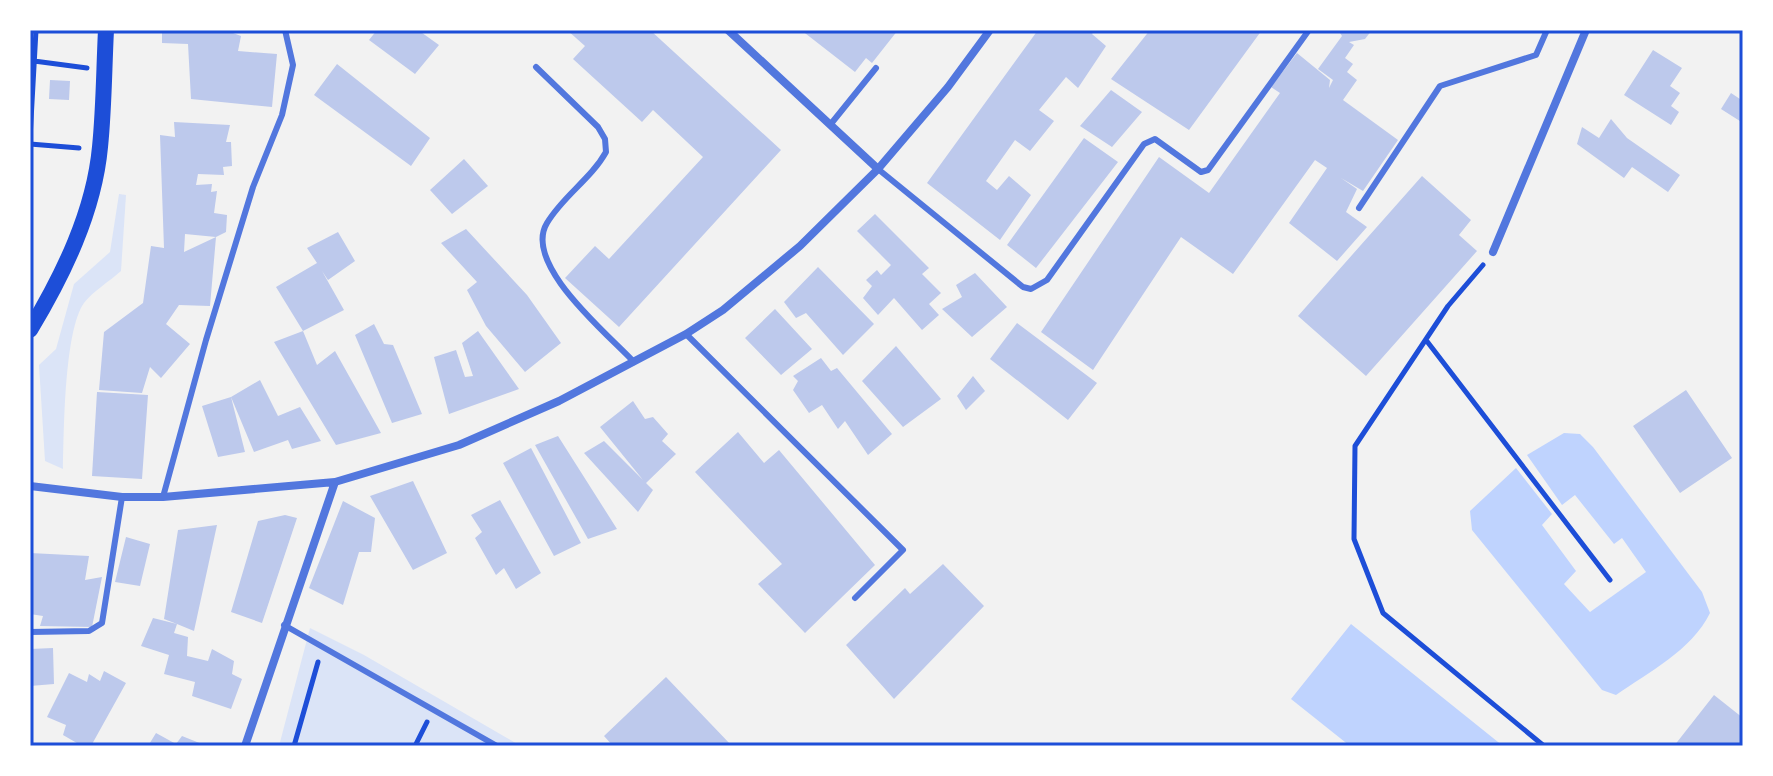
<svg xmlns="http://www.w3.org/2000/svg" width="1773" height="776" viewBox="0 0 1773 776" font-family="Mulish,sans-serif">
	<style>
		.green { fill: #dbe4f7 }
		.water { fill: #bfd3fe }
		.building { fill: #bdc9ec; fill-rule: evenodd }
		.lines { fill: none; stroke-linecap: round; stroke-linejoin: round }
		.path { stroke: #1d4ed8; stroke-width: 5 }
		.service { stroke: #5277de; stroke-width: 6 }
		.minor { stroke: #5277de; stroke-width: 8 }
		.secondary { stroke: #1d4ed8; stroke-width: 16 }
		.neatline { fill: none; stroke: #1d4ed8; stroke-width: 3 }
	</style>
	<rect width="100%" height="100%" fill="#f2f2f2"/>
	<!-- green -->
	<path class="green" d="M119,194L126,195L121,271C110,281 92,292 84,303C64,331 64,433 63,469L45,461L39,365L56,349L74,284L110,252Z
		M310,628L364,655L519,745L279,746Z"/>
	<!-- water -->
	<path class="water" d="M1564,433L1580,434L1593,447L1702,592L1710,613C1692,650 1649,672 1616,695L1602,690L1472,530L1470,511L1516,468L1552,514L1542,525L1576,571L1564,584L1590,612L1646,572L1622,538L1614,544L1575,495L1562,505L1527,455Z
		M1351,624L1503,746H1350L1291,699Z"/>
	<!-- building -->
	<path class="building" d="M162,30H225L241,36L238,51L277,54L272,107L191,99L188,44L162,43Z
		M377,30H418L439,45L415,74L369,40Z
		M567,30H650L781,150L619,327L565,278L595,246L609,259L703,157L653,110L642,122L573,59L585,46Z
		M801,30H898L872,63L866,58L855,72Z
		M1038,30H1095L1092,34L1106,46L1078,88L1066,77L1039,110L1054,121L1030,151L1015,140L986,181L997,190L1009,176L1031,195L1000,240L927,183Z
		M1150,30H1262L1189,130L1111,79Z
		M1338,30H1372L1365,39L1349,42L1354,45L1345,58L1353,64L1347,72L1357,80L1343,100L1398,140L1363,191L1341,178L1357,189L1346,212L1367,227L1337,261L1289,223L1327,168L1315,160L1233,274L1181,237L1093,370L1041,332L1159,157L1209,193L1280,93L1271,87L1297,53L1330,80L1329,88L1333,80L1318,69L1342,36Z
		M1653,50L1682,68L1670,86L1680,93L1671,106L1679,112L1671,125L1624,95Z
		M337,64L430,138L411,166L314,95Z
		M50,80L70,81L69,100L49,99Z
		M1111,90L1142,112L1112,147L1080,126Z
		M1731,93L1743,101V123L1721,109Z
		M1611,119L1627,138L1680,175L1668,192L1632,167L1624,178L1577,144L1582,127L1599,138Z
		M174,122L230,125L226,142H231L232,166L223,167L224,175L198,174L196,185L212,184L211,192L217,191L214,213L227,215L226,232L216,237L210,306L179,305L166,324L190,344L161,378L150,367L142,393L99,390L104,332L143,303L151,246L164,248L160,135L175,137ZM185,234L216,237L184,252Z
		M1084,138L1118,162L1036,268L1007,245Z
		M464,159L488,186L452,214L430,190Z
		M1422,176L1471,220L1459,235L1477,251L1366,376L1298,316Z
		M875,214L929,268L922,274L941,293L929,304L939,315L922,330L894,298L878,315L863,298L872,286L866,280L877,270L881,275L891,265L857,231Z
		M466,229L527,295L561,343L525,372L486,326L467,290L477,282L441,243Z
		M338,232L355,261L328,280L322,271L344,310L303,331L317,365L335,351L381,433L336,445L274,342L303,331L276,287L317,263L307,248Z
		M818,267L874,324L843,355L806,313L796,318L784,302Z
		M975,273L1007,307L972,337L942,309L962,297L956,285Z
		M775,309L812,349L781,375L745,338Z
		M1017,323L1097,383L1068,420L990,359Z
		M374,324L384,344L393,345L422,414L392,423L355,335Z
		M478,331L519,389L449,414L434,357L456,350L465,377L473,376L462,343Z
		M896,346L941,399L903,427L862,381Z
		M821,358L831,371L837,368L892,434L868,455L845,421L838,429L822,405L809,413L793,390L798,381L793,376Z
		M973,376L985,391L966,410L957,396Z
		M260,380L278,416L300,407L321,441L292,449L288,440L254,452L231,397L245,452L218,457L202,406L231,397Z
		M1686,390L1732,458L1680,493L1633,426Z
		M97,392L148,395L142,479L92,476Z
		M633,401L645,419L653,417L668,434L662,441L676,454L646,483L653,490L638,512L584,453L604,441L643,480L600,427Z
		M738,432L764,463L779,450L875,565L805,633L758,584L782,564L695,472Z
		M558,436L617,529L588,539L535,445Z
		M531,448L581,543L554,556L503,463Z
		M413,481L447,553L413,570L370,496Z
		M500,500L541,573L516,589L504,568L496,575L475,538L482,532L471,515Z
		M343,501L375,518L371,552H359L343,605L309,588Z
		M285,515L297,518L262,623L231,612L258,521Z
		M217,525L194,631L177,624L174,633L188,637L187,656L208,661L212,649L234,661L232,674L242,679L231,709L192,696L195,682L164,674L169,655L141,646L153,618L177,624L164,619L178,530Z
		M126,537L150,544L140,586L115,582Z
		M30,553L89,556L85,580L102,577L92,627L40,626L43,616L30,614Z
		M943,564L984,606L894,699L846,645L905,588L910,594Z
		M53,648L54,684L30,686V649Z
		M104,671L126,683L91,746H82L63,735L66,725L47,717L69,673L87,682L89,674L100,681Z
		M666,677L732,746H613L604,736Z
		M1714,695L1743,718V746H1674Z
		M156,733L176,744L182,736L207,746H148Z"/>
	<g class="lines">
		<!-- path -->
		<path class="path" d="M34,61L87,68
			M30,138L36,30
			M30,144L79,148
			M1483,265L1448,306L1355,446L1354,539L1383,613L1544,746
			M1426,340L1610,580
			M294,746L318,662
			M415,746L427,722"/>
		<!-- service -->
		<path class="service" d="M536,67L598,127L605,139L606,152C591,179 563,196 547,223C522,264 608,334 634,362
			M830,125L876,68
			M878,169L1023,287L1031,289L1047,280L1144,144L1155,139L1201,172L1208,170L1309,30
			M1359,208L1440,86L1536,55L1547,30
			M686,334L903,550L855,598
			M163,497L206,340L253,187L282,115L293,65L285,30
			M284,625L497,746
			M30,632L89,631L102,623L122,497"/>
		<!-- minor -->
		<path class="minor" d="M728,30L878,169
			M1493,252L1586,30
			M30,486L122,497H163L335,482L459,445L559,401L686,334L723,310L800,246L878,169L948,87L990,30
			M245,746L335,482"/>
		<!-- secondary -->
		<path class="secondary" d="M30,330C63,275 94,212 100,147C104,108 104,69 106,30"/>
	</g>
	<!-- border -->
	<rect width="1773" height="776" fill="none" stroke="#ffffff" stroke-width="64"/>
	<rect x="32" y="32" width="1709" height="712" class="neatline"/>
</svg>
